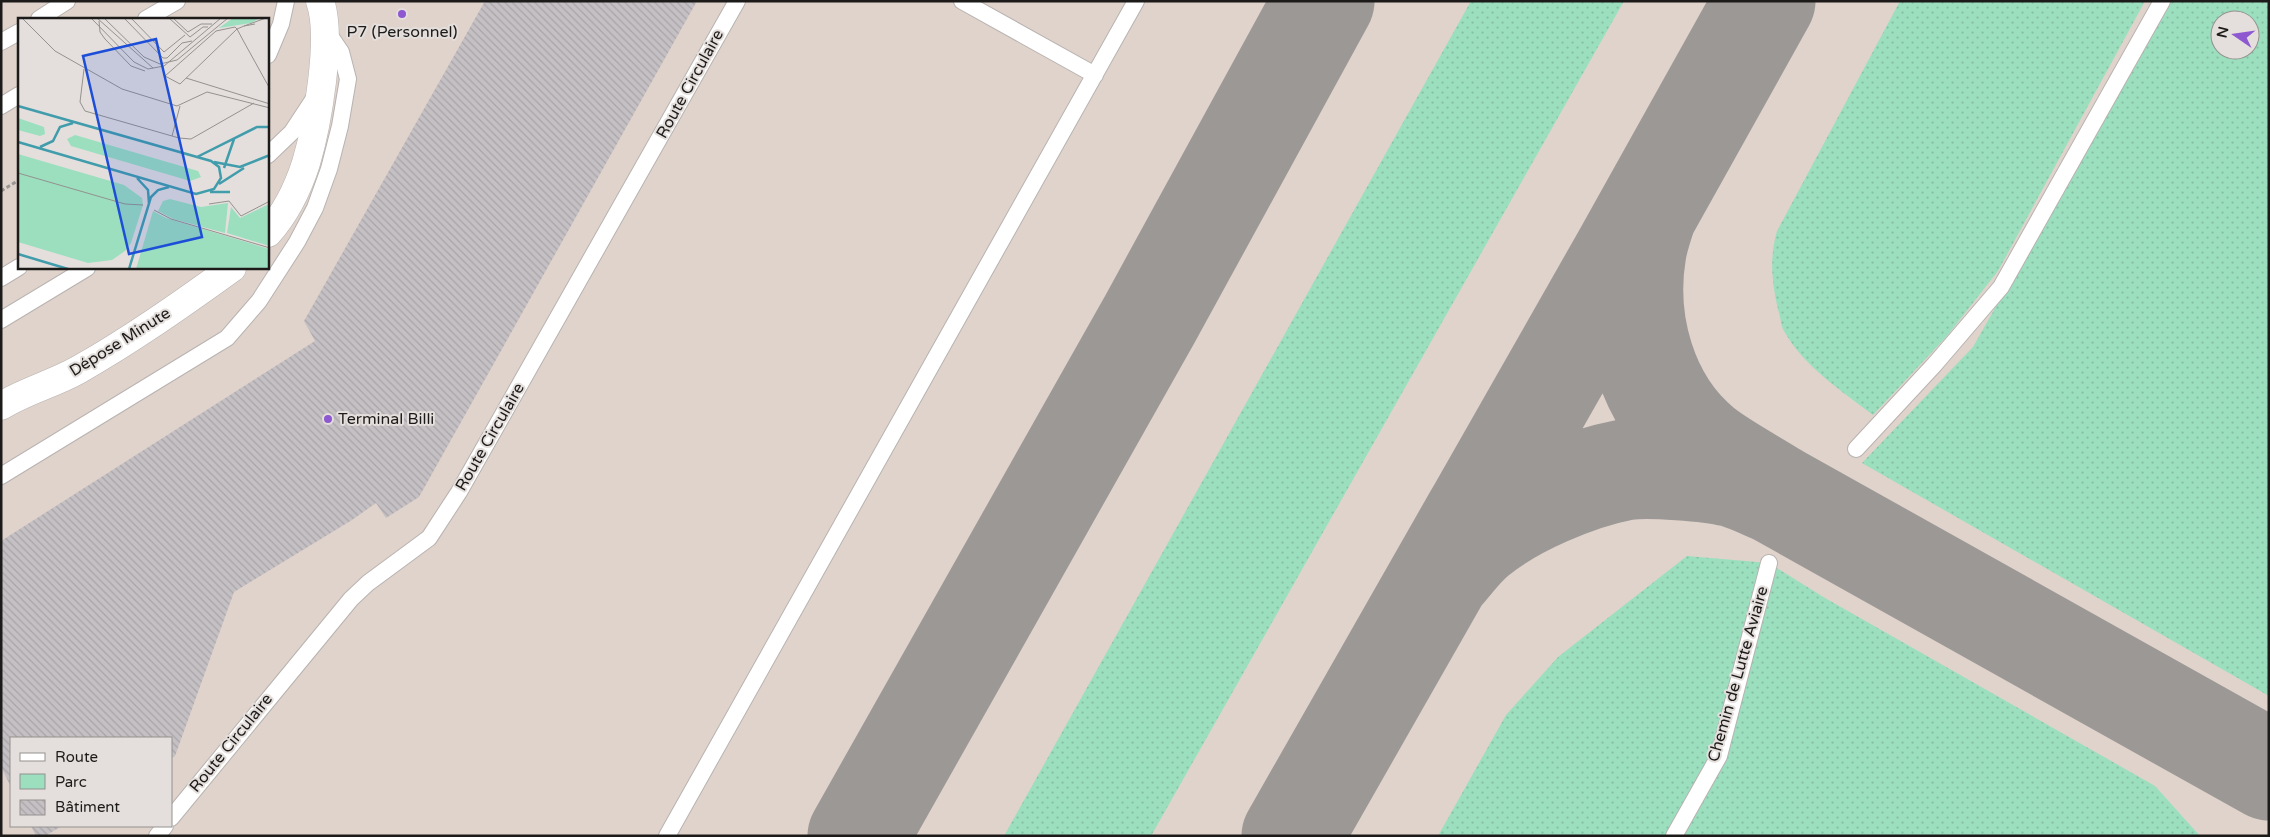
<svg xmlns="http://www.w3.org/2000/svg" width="2270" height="837" viewBox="0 0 2270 837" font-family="'Varela Round',sans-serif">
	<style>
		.built { fill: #dfd3cb; fill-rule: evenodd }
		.green { fill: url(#green-dots); fill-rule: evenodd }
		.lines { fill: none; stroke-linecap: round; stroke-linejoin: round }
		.taxiway { stroke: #9c9896; stroke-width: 101 }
		.building { fill: url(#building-back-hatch) }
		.service-casing { stroke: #b8b3b0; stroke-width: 18 }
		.minor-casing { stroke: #b8b3b0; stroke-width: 29 }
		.path { stroke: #9a9694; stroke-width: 3; stroke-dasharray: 4 2.5; stroke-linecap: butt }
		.service { stroke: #fff; stroke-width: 16 }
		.minor { stroke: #fff; stroke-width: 28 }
		.poi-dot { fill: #8d58d0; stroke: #e4dfdc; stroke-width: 2 }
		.labels { text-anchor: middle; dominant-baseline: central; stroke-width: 4; stroke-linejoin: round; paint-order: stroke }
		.poi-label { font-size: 16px; fill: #1d1b1a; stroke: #e4dfdc }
		.street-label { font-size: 16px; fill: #1d1b1a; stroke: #e4dfdc }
		.inset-river { fill: none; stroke: #419cac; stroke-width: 2.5 }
		.inset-road { fill: none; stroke: #94918e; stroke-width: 1 }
		.view { fill: #1d4ed8; fill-opacity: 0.15; stroke: #1d4ed8; stroke-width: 2.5 }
		.inset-edge { fill: none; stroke: #1d1b1a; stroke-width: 2.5 }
	</style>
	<defs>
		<pattern id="green-dots" width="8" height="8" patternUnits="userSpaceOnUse" patternTransform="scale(1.25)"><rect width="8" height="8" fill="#9bdfbf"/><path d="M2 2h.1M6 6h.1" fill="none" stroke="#85bfa4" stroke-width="1.8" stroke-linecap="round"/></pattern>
		<pattern id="building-back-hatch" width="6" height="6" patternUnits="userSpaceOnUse" patternTransform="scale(1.25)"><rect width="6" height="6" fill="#c5c0c3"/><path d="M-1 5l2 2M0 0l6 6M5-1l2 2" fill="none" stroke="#a9a4a7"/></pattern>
	</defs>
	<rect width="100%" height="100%" fill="#e4dfdc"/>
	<!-- built -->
	<path class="built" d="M1,1H2269V836H1ZM19,19H268V268H19ZM2220,20H2250V50H2220ZM11,738H171V826H11Z"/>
	<!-- green -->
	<path class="green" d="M1471,1H1624L1151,836H1004Z
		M1900,1H2145L1998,271L1947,336L1873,415C1842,391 1804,367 1784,331C1781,326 1781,319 1779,313C1772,285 1769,259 1777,231Z
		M2169,1H2269V696L1862,463L1973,347ZM2220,20H2250V50H2220Z
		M1687,556L1769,563L1825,598L2155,786L2200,836H1438L1506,715L1558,657Z"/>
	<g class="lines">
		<!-- taxiway -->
		<path class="taxiway" d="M1612,275L1765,1
			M1776,494C1762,488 1748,481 1734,477C1711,471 1647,466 1624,470C1577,479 1514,506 1477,536C1463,547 1452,563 1441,575L1646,215C1642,227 1638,239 1636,251C1624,322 1646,401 1702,447C1722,463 1754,480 1776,494L2269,770
			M858,836L1150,319L1324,1
			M1292,836L1475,515"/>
	</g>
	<!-- building -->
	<path class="building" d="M485,1H697L419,497L386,518L376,503L352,520L234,592L175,756L171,758V738H11V787L1,767V541L315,341L304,321Z
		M31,826H62L45,836H36Z"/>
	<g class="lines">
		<defs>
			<path id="service" d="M962,1L1095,75
				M39,19L67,1
				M146,19L177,1
				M1,42L19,32
				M268,55L281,24L286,1
				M1,106L19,95
				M268,155L292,132L315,97
				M1,278L19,267
				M1,320L87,268
				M1856,449L1935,364L2001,287L2162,1
				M1,476L227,338L259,301L297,242L315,208L329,169L340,126L348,79L341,52L326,30
				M171,818L351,599L368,583L429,538L459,492L737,1
				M157,836L165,826
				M667,836L1136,1
				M1674,836L1719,756L1769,563"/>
			<path id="minor" d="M268,233C285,214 298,188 306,163C317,126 333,37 320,1
				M1,406C25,391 53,384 78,370C131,340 182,304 232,268"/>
		</defs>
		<!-- service casing -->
		<use href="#service" class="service-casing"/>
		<!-- minor casing -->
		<use href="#minor" class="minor-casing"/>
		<!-- path -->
		<path class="path" d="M1,191L19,180"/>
		<!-- service -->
		<use href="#service" class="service"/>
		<!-- minor -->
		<use href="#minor" class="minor"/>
	</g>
	<!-- markers -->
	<g class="poi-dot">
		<circle cx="402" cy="14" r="5"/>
		<circle cx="328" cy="419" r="5"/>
	</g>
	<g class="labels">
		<!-- poi labels -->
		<g class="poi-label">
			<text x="402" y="32">P7 (Personnel)</text>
			<text x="338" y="419" text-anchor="start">Terminal Billi</text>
		</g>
		<!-- street labels -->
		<g class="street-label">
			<text transform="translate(690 84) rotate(-61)">Route Circulaire</text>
			<text transform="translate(120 342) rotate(-32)">Dépose Minute</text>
			<text transform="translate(490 437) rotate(-60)">Route Circulaire</text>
			<text transform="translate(1738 674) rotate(-74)">Chemin de Lutte Aviaire</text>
			<text transform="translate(231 743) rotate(-51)">Route Circulaire</text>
		</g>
	</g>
	<!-- overview -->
	<g transform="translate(18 18)">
		<rect width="251" height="251" fill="#e4dfdc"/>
		<path d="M215,0H242L233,5L201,10ZM0,100L26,109L27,116L22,118L0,112ZM57,117L180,153L183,159L172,163L53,128L49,121ZM0,136L106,167L124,180L125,187L113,225L107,233L94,242L70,245L0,224ZM152,181L183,189L210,185L207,215L155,201L140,193L145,183ZM251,186V228L209,215L213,189L222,200ZM135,193L148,200L251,231V251H118Z" fill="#9bdfbf"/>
		<path class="inset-river" d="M0,88L193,143L201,149L203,160L196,171L178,176L0,124M22,129L35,123L42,109L55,105M179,139L239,109H252M196,144L222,149L252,137M206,150L216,121M119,160L130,172L131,186M201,166L226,150M192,174H212M0,236L50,251M111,251L133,179L140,172L151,169"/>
		<path class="inset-road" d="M4,0L37,33L104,71L159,88L189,74L252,90M73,0L116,44L130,51L146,48L203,0M79,0L135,50M86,0L126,39L142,46L159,42L210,0M106,0L145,40H149L164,25L174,23M113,0L146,34L167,17M151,0L172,19L185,9H190M155,0L170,14L183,6H194M81,3L82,14L87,21L113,48L127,53M237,6L226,8L248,0M226,8L219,11L162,66L147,58L198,13L217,9L219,11L226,24L252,71M66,51L62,84L67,93L161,120L173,121L236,85M168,60L252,86M154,118L162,88M0,155L107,186L125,187M191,186L211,183L223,198L252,183M136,192L153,201L252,230"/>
		<path class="view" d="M138,21L184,219L111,236L65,38Z"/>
		<rect width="251" height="251" class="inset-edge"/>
	</g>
	<!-- border -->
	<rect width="2270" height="837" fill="none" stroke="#1d1b1a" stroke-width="5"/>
	<!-- legend -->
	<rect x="10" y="737" width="162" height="90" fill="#e4dfdc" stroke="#94918e"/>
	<rect x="20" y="753" width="25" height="8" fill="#ffffff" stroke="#94918e"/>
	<text x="55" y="762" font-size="15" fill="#1d1b1a">Route</text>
	<rect x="20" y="774" width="25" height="15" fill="#9bdfbf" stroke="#94918e"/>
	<text x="55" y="787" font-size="15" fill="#1d1b1a">Parc</text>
	<rect x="20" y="800" width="25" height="15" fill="url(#building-back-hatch)" stroke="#94918e"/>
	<text x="55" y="812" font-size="15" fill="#1d1b1a">Bâtiment</text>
	<!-- north arrow -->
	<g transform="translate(2235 35) rotate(283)"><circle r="24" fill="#e4dfdc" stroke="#94918e"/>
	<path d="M0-4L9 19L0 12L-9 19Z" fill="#8d58d0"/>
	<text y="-8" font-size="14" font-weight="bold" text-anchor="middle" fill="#1d1b1a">N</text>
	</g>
</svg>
